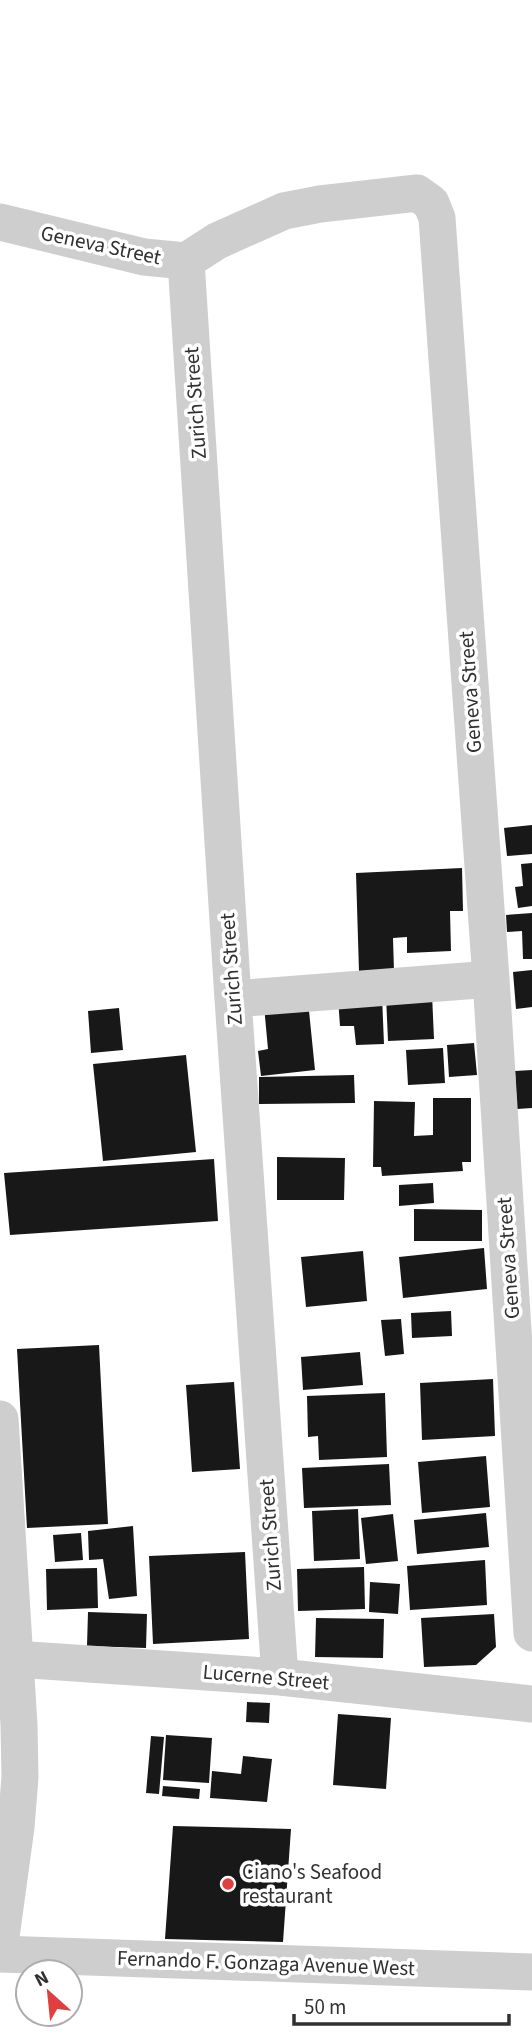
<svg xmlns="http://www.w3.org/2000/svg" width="532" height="2042" viewBox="0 0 532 2042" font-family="'Source Sans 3',sans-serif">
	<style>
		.building { fill: #181818 }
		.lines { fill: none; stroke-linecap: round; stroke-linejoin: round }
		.minor { stroke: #cecece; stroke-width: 37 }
		.poi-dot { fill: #df3f3d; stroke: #fff; stroke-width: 2.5 }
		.labels { text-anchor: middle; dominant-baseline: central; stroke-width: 7; stroke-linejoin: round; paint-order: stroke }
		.street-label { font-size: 21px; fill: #313131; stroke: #fff }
		.poi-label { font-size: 21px; fill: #313131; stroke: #fff; text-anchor: start }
	</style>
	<rect width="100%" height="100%" fill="#fff"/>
	<!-- building -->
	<path class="building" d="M532,825V854L507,856L504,828Z
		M532,863V906L518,908L515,887L523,886L521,864Z
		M462,868L463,911H450L451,951L407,953V937L393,938L394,971L359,972L356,873Z
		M532,913V959H523L522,931L507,932L506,915Z
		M532,970V1007L516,1009L513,972Z
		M432,994L434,1039L388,1041L386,996Z
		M382,996L384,1044L356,1045L354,1026H340L338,998Z
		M308,1001L315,1070L261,1076L258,1051L268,1049L264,1006Z
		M119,1008L123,1050L91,1053L88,1011Z
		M474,1043L477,1075L449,1077L447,1045Z
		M443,1048L445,1083L408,1085L406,1050Z
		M186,1055L196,1152L103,1161L93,1064Z
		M532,1070V1108L517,1109L515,1071Z
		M354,1075L355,1103L259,1104V1077Z
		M433,1098H471V1162H462L463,1171L382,1176L381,1167H373L374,1101L415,1102L414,1136L433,1135Z
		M277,1157L345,1158L344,1200H277Z
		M214,1159L218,1221L10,1235L4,1173Z
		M433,1183L434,1203L399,1206V1185Z
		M414,1209L482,1210V1241H414Z
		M484,1248L487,1289L403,1298L399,1257Z
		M363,1251L367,1301L306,1307L301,1257Z
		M451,1311L452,1336L412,1338L411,1313Z
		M401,1319L404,1354L385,1356L381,1320Z
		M99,1345L108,1524L27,1528L17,1349Z
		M360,1352L363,1385L303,1390L301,1357Z
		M493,1379L495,1436L422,1440L420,1383Z
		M234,1382L240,1469L192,1472L186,1385Z
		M385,1393L387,1457L319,1460L318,1436L308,1437L307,1396Z
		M486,1456L490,1507L422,1513L418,1462Z
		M389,1464L391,1505L304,1508L302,1468Z
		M358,1509L360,1559L314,1561L312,1511Z
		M486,1513L489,1547L417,1554L414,1520Z
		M393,1514L398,1561L366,1564L361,1518Z
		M133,1526L137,1596L109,1599L103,1559L89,1560L88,1531Z
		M81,1533L83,1560L55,1562L53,1535Z
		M245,1552L249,1639L153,1644L149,1556Z
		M485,1560L487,1605L410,1610L407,1566Z
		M364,1567L365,1609L298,1611L297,1569Z
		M97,1568L98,1608L47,1610L46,1569Z
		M370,1582L400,1584L398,1614L369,1612Z
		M88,1612L147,1614L146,1648L87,1646Z
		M494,1614L496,1647L476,1665L424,1667L421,1618Z
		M316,1618L384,1619L383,1658L315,1657Z
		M247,1702L270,1703L269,1723L246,1722Z
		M338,1714L391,1718L386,1789L333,1785Z
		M166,1735L212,1738L209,1783L163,1780Z
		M151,1736L164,1737L159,1794L146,1793Z
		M243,1756L272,1759L267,1802L210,1798L212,1771L241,1774Z
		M163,1786L200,1789L199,1799L162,1796Z
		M173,1826L291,1829L283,1942L165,1939Z"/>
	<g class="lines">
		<!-- minor -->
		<path class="minor" d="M0,222L144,257L186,261L217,241L284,211L320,204L417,193L431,203L437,218L491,979L532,1633
			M186,261L233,999L280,1677
			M233,999L491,979
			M0,1419L19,1725L20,1777L16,1827L0,1944
			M0,1658L280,1677L532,1704
			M0,1954L532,1972"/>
	</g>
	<!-- markers -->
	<circle class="poi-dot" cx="228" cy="1884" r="7"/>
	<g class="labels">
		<!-- street labels -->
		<g class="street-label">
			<text transform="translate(101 245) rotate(12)">Geneva Street</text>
			<text transform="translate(195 403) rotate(-94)">Zurich Street</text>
			<text transform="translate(470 692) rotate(-94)">Geneva Street</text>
			<text transform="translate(231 969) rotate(-94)">Zurich Street</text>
			<text transform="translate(508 1258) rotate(-94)">Geneva Street</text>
			<text transform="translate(270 1535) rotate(-94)">Zurich Street</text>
			<text transform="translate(266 1677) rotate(5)">Lucerne Street</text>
			<text transform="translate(266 1963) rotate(2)">Fernando F. Gonzaga Avenue West</text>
		</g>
		<!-- poi labels -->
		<g class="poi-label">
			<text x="242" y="1872">Ciano's Seafood<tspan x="242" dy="24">restaurant</tspan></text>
		</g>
	</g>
	<!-- north arrow -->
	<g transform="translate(49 1993) rotate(333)"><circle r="33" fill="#ffffff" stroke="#adadad" stroke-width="2"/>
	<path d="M0-5L12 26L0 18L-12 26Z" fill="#df3f3d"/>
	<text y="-10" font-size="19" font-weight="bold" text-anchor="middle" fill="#313131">N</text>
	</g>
	<!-- scale -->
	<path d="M294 2014v10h215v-10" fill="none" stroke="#313131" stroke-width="3.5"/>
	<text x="304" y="2014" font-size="21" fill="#313131" stroke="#ffffff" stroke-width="5" paint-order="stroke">50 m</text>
</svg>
